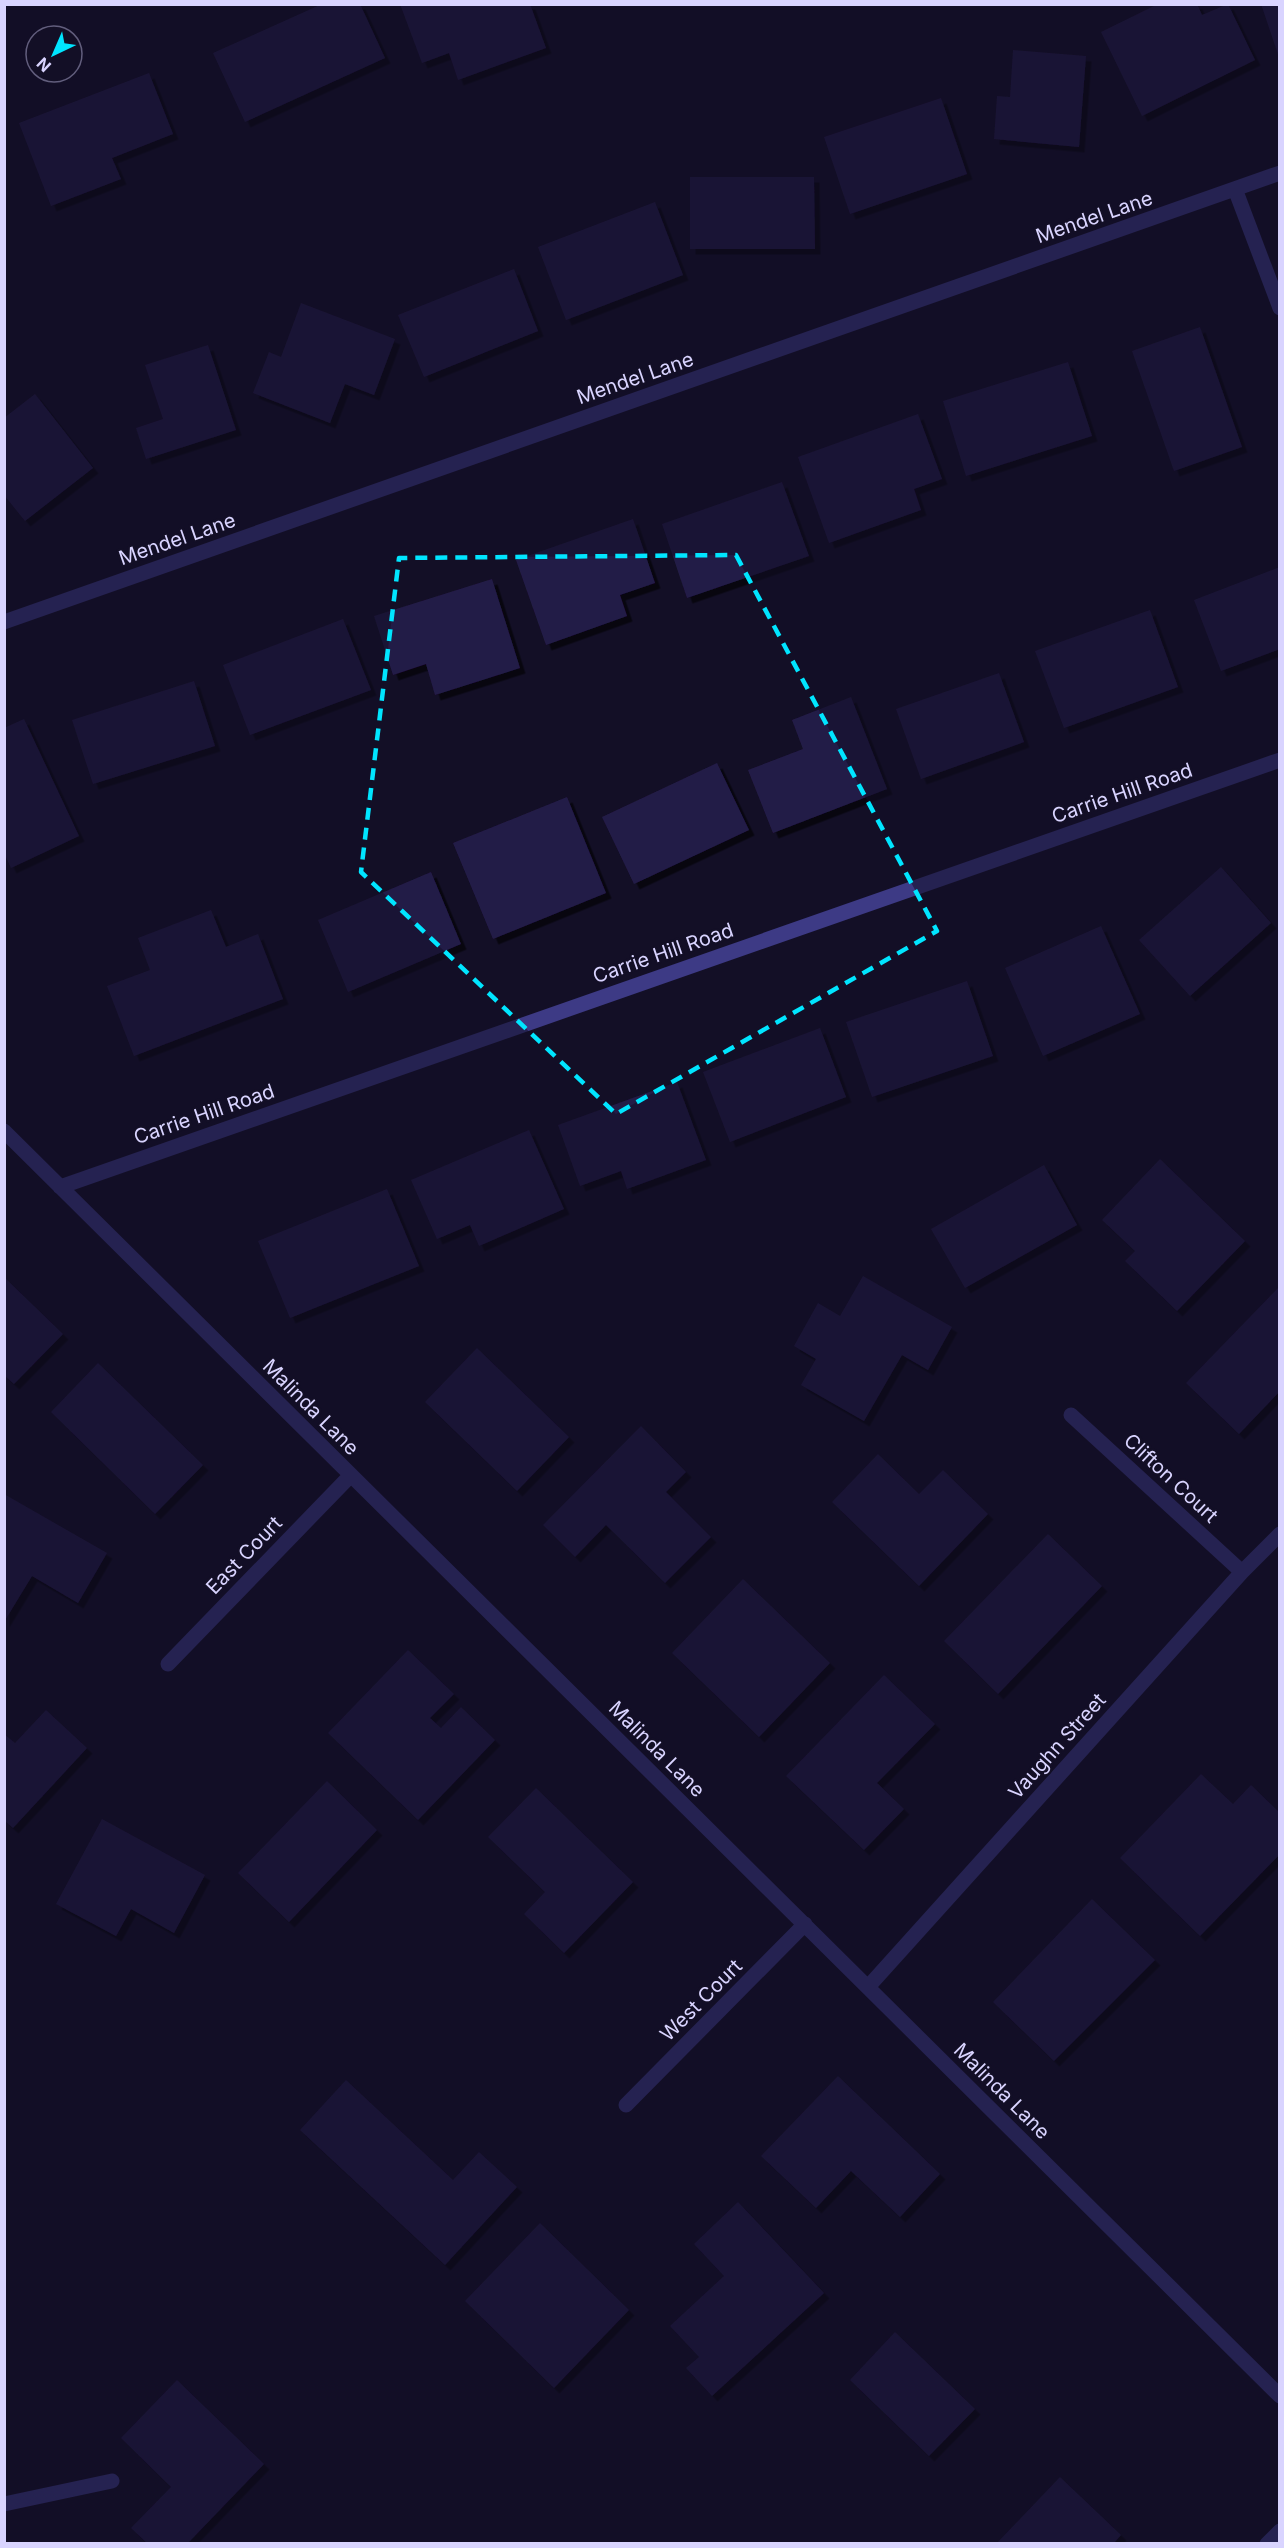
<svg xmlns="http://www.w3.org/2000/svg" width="1284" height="2548" viewBox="0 0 1284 2548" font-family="Inter,sans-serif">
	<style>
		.building { fill: #241b47; filter: url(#shadow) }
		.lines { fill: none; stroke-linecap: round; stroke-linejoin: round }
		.minor { stroke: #3d3a85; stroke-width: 15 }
		.marked { fill: none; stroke: #00e5ff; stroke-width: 4.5; stroke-dasharray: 12 8; stroke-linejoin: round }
		.labels { text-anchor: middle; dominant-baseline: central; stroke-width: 4.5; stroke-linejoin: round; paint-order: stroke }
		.street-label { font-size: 20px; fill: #d9d4ff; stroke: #130f26 }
	</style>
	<defs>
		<filter id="shadow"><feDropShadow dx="5.5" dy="5.5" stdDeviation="0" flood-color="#0009"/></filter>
	</defs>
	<rect width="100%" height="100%" fill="#130f26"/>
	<!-- building -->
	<path class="building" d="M322,4H360L385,58L245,122L213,53Z
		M400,4H530L546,48L458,80L449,53L422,63Z
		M1158,4H1197L1202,15L1228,4L1255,60L1142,116L1101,32Z
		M1261,4H1280V57H1279Z
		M1013,50L1086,56L1079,147L994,139L997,96L1010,97Z
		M149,73L173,134L112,158L121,179L51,206L19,123Z
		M941,98L967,174L850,214L824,137Z
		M690,177H814L815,249H690Z
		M655,202L683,275L566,320L538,247Z
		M514,269L538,331L424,377L398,315Z
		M301,303L395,339L374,395L345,384L330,423L253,393L269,352L281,357Z
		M1200,327L1242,447L1174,471L1132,351Z
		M208,345L236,430L146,459L136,428L163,419L145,365Z
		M1068,362L1092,436L966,476L943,401Z
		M35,394L93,468L25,521L4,495V418Z
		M918,414L942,479L914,489L921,510L829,543L798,457Z
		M782,482L809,556L687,598L662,524Z
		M633,519L655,583L620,595L627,616L546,645L516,560Z
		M1280,567V649L1221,671L1194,600Z
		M492,579L520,668L435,695L426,664L393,675L374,616Z
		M1150,610L1178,687L1064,728L1035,651Z
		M343,619L371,690L250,735L223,665Z
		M999,673L1024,742L921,779L896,709Z
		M194,681L215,746L93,784L72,720Z
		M851,697L887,789L773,833L748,770L803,749L792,720Z
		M24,719L79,836L11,868L4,853V728Z
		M717,763L749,830L634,884L602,817Z
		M567,797L606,893L493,939L453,843Z
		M1221,867L1271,923L1190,996L1139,940Z
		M431,872L461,944L348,992L318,920Z
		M211,910L226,947L258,934L283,999L134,1056L107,986L150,970L138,938Z
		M1101,926L1140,1014L1043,1056L1005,968Z
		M967,981L993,1056L872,1097L846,1022Z
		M820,1028L846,1097L730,1142L703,1072Z
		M677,1082L706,1160L627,1189L621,1171L580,1186L558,1125Z
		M529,1130L564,1209L479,1246L470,1225L437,1239L411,1180Z
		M1160,1159L1245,1241L1177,1311L1125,1261L1135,1251L1102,1220Z
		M1044,1165L1077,1225L965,1288L931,1229Z
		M387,1189L419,1266L290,1318L258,1241Z
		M863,1276L952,1327L928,1370L902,1355L864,1421L801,1385L816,1359L794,1346L818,1303L840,1316Z
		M4,1277L63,1334L14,1384L4,1375Z
		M1280,1286V1391L1239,1434L1186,1383Z
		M477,1348L569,1437L517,1491L425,1402Z
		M98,1363L203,1465L155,1514L51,1412Z
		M641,1426L686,1472L666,1492L711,1537L665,1583L606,1525L575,1557L543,1525Z
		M878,1454L919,1494L943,1470L988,1514L919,1586L832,1502Z
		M4,1494L107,1553L78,1603L32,1576L4,1622Z
		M1048,1534L1102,1586L998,1694L944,1641Z
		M743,1579L830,1663L759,1737L672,1653Z
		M408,1650L454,1694L430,1718L441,1728L461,1707L495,1740L418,1820L328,1733Z
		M884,1675L935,1724L877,1783L904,1809L864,1850L786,1776Z
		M46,1710L87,1748L13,1828L4,1820V1734L15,1743Z
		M1201,1774L1233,1804L1251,1785L1280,1813V1854L1200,1936L1120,1858Z
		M327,1781L377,1830L289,1922L238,1873Z
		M536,1788L633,1882L564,1953L524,1914L545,1892L488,1837Z
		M102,1819L205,1875L174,1933L131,1909L116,1936L56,1904Z
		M1092,1899L1155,1960L1054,2061L993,2002Z
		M838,2076L940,2174L900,2217L851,2171L816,2208L761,2156Z
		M346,2080L453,2180L479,2152L517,2187L445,2265L300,2130Z
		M738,2202L824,2293L712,2396L686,2368L699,2357L670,2326L724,2276L694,2244Z
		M540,2223L629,2310L554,2388L465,2301Z
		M895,2332L975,2409L929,2456L850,2380Z
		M177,2380L264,2464L187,2544H148L131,2528L171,2487L121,2438Z
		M1060,2477L1121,2535L1113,2544H996Z"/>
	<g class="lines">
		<!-- minor -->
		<path class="minor" d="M1235,189L1280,308
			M4,622L1280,173
			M4,1131L1280,2396
			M60,1187L1280,760
			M1071,1415L1242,1572
			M168,1664L351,1475
			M868,1987L1242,1572L1280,1534
			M626,2105L805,1924
			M4,2504L112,2481
			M1267,2544L1280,2531"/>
	</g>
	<!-- marked area -->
	<path d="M0 0H1284V2548H0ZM736,555L937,931L616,1114L361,872L399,558Z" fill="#130f26" fill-opacity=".55" fill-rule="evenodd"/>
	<path class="marked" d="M736,555L937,931L616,1114L361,872L399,558Z"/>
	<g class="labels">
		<!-- street labels -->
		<g class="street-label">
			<text transform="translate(1094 217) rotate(-19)">Mendel Lane</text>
			<text transform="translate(635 378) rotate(-19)">Mendel Lane</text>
			<text transform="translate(177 539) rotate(-19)">Mendel Lane</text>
			<text transform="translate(1122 793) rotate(-19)">Carrie Hill Road</text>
			<text transform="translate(663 953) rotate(-19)">Carrie Hill Road</text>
			<text transform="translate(204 1114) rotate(-19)">Carrie Hill Road</text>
			<text transform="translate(311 1407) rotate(45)">Malinda Lane</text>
			<text transform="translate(1171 1478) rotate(43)">Clifton Court</text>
			<text transform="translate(244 1555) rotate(-46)">East Court</text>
			<text transform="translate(1057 1746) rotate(-48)">Vaughn Street</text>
			<text transform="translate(657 1749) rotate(45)">Malinda Lane</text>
			<text transform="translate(701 2000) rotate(-45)">West Court</text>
			<text transform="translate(1002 2091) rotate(45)">Malinda Lane</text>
		</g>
	</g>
	<!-- border -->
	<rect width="1284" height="2548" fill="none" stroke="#d9d4ff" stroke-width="12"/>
	<!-- north arrow -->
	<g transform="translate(54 54) rotate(224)"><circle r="28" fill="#130f26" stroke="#625e7d" stroke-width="1.5"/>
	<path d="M0-4.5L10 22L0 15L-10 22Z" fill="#00e5ff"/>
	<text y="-9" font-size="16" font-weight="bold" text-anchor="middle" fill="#d9d4ff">N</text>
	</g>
</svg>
